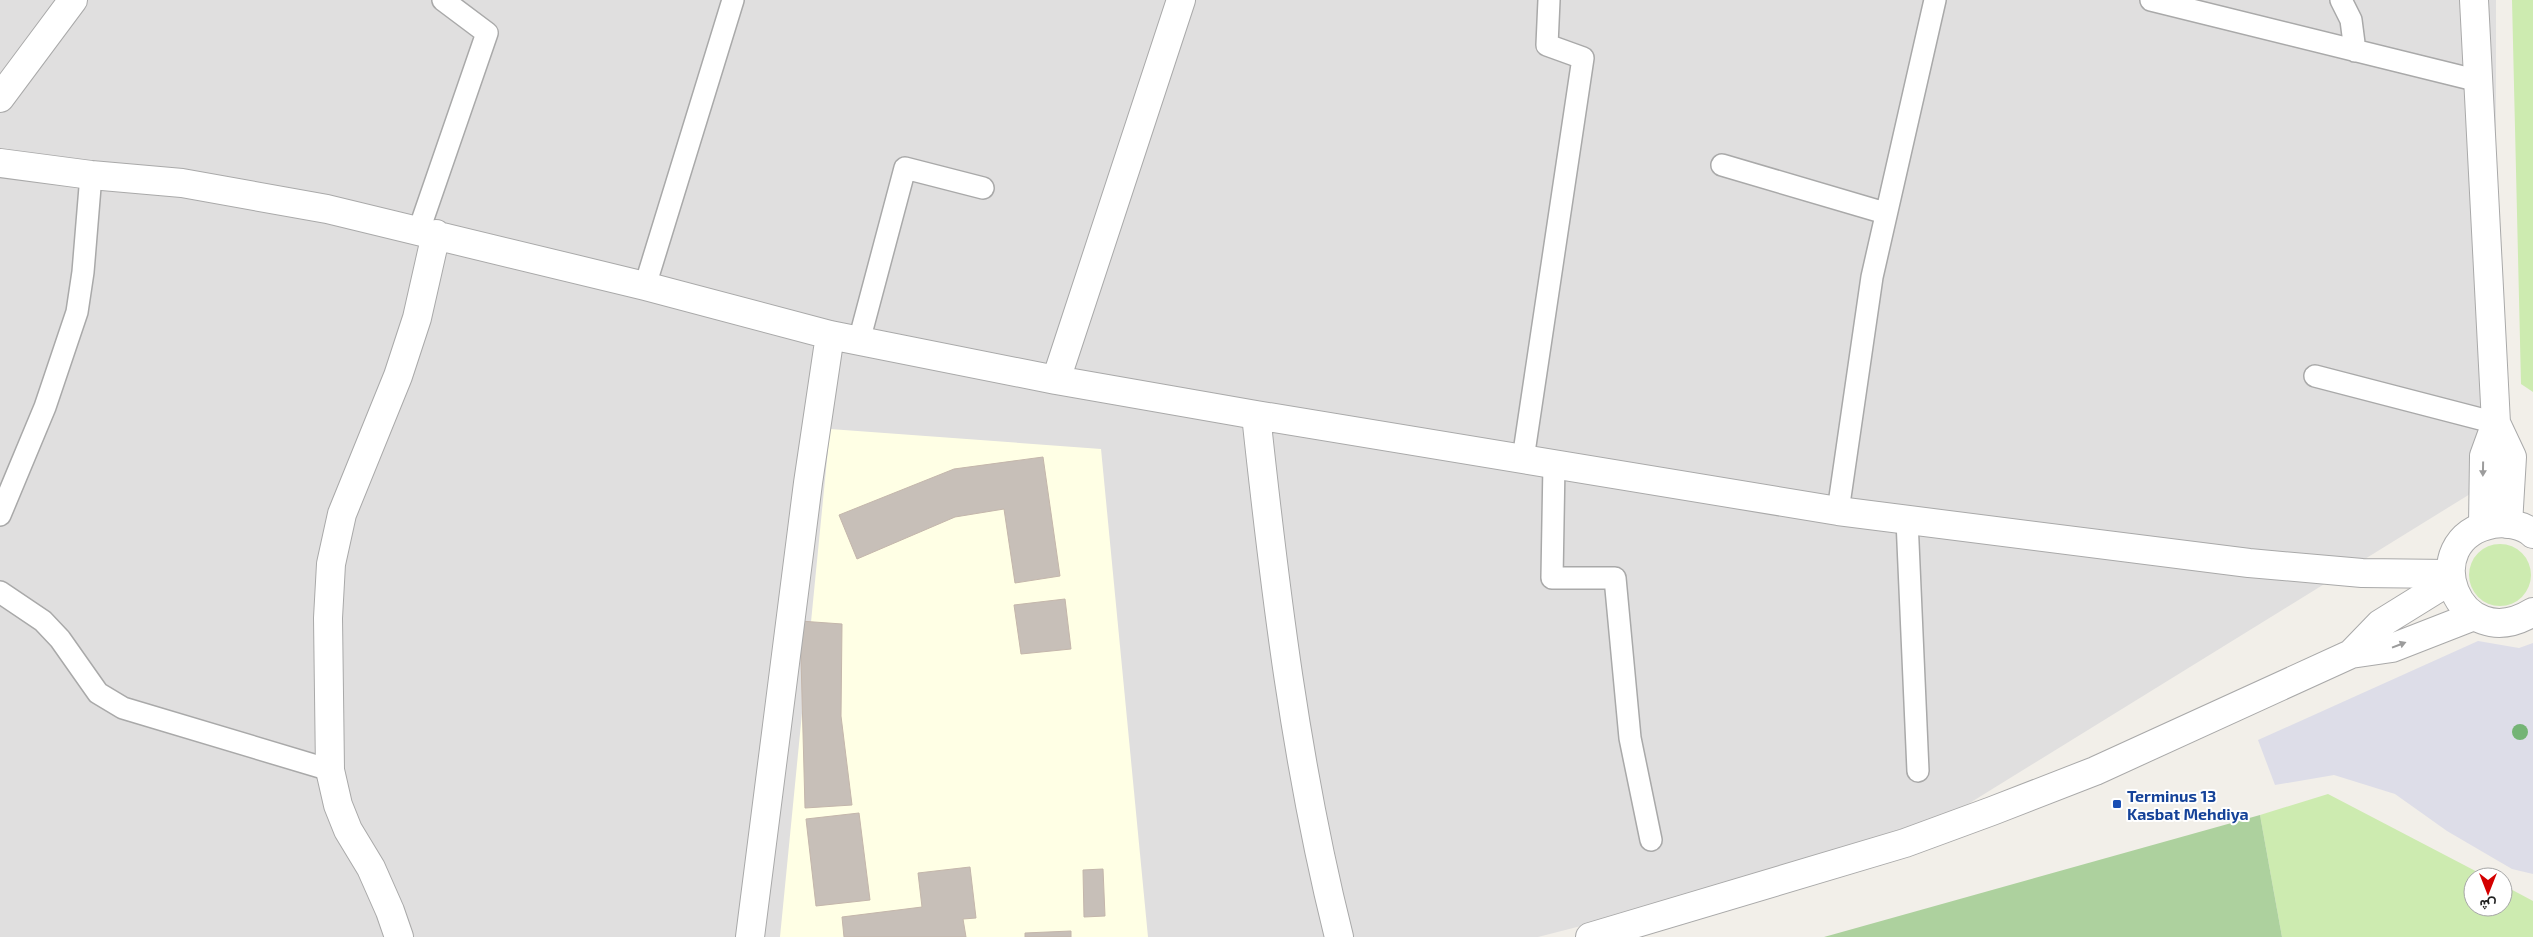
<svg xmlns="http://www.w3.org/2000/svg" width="2533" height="937" viewBox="0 0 2533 937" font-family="'Exo 2',Vazirmatn,sans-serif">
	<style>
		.residential { fill: #e0dfdf }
		.education { fill: #ffffe5 }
		.grass { fill: #cdebb0 }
		.forest { fill: #add19e }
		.plaza { fill: #dddde8 }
		.building { fill: #c7bfb8; stroke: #c4b6ab }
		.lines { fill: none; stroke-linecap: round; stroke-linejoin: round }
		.service-casing { stroke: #a9a9a9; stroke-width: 24 }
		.minor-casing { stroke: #a9a9a9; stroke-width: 30 }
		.tertiary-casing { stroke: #a9a9a9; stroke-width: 30 }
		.service { stroke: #fff; stroke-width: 21 }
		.minor { stroke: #fff; stroke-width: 28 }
		.tertiary { stroke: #fff; stroke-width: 28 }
		.tree { fill: #74b475 }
		.oneway { fill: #9c9c9c }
		.transit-dot { fill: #1a4fb4; stroke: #fff; stroke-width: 2 }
		.labels { text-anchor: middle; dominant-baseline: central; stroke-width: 4; stroke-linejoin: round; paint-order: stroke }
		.transit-label { font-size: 16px; font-weight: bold; fill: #164399; stroke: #fff; text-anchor: start }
	</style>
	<rect width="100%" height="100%" fill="#f2efe9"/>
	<!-- residential -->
	<path class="residential" d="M0,0H2496V478L1905,843L1538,937H0Z"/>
	<!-- education -->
	<path class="education" d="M830,429L1101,449L1148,937H780Z"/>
	<!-- grass -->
	<path class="grass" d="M2512,0H2533V392L2521,384Z
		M2469 575a31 31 0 1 1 62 0a31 31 0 1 1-62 0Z
		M2328,794L2487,877H2473V907H2503V885L2533,901V937H2282L2260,815Z"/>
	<!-- forest -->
	<path class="forest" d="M2260,815L2282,937H1824Z"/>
	<!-- plaza -->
	<path class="plaza" d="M2478,641L2519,648L2533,643V874L2512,869L2447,831L2395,794L2334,775L2275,785L2258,740Z"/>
	<!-- building -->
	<path class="building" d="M1043,457L1060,576L1015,583L1004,509L955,517L857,559L839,515L954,469Z
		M1065,599L1071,649L1021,654L1014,605Z
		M800,621L842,624L841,716L852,805L805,808Z
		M859,813L870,900L816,906L806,819Z
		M970,867L976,918L963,919L966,937H844L842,917L922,907L918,873Z
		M1103,869L1105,916L1084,917L1083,870Z
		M1071,931V937H1025V933Z"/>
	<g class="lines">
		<defs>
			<path id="service" d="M2151,0L2479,81
				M2341,0L2351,20L2355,51
				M1722,165L1885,213
				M419,230L487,33L443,0
				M645,286L733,0
				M859,341L905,168L983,188
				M2315,376L2496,423
				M1523,459L1583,58L1547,45L1549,0
				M1554,464L1552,578H1615L1630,738L1651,840
				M1838,511L1872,277L1935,0
				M0,515L45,407L77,312L83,272L91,175
				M1907,520L1918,771
				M0,592L43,621L60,639L98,693L123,708L330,770"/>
			<path id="minor" d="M2474,0L2496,423L2512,457L2508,524
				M0,98L73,0
				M0,163L91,175L182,183L327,209L645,286L830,335L1056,380L1256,415L1838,511L2249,563L2362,573L2450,574
				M1056,380L1181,0
				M1256,415C1275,590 1296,766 1339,937
				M2483,526L2484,456L2496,423
				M399,937L390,911L371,868L348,830L338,805L330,770L328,618L331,564L342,514L398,376L417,318L436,234
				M750,937L808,483L830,335"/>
			<path id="tertiary" d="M2533,534C2524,525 2506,522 2493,524C2414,539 2457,659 2533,612
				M2351,654L2380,624L2451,580
				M1590,937L1905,843L1992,811L2095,771L2351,654L2392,648L2474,616"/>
		</defs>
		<!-- service casing -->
		<use href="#service" class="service-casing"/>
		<!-- minor casing -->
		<use href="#minor" class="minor-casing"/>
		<!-- tertiary casing -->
		<use href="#tertiary" class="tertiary-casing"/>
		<!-- service -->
		<use href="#service" class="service"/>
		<!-- minor -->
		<use href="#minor" class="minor"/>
		<!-- tertiary -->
		<use href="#tertiary" class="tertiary"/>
	</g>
	<!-- trees -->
	<circle class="tree" cx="2520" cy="732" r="8"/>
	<!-- one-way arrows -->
	<defs><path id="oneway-solid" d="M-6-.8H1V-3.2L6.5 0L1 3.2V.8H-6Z" transform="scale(1.25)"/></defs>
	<g class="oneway">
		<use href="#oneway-solid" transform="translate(2483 469) rotate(91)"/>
		<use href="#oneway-solid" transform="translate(2399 645) rotate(-21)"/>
	</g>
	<!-- markers -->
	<rect class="transit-dot" x="2112" y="799" width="10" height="10" rx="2.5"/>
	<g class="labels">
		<!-- transit labels -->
		<g class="transit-label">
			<text x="2127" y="795">Terminus 13<tspan x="2127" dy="18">Kasbat Mehdiya</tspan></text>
		</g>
	</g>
	<!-- north arrow -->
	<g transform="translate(2488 892) rotate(180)"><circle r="24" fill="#ffffff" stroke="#a7a7a7"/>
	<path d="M0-4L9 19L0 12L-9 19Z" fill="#d40000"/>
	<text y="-8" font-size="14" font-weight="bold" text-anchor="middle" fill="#222222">ش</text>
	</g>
</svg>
